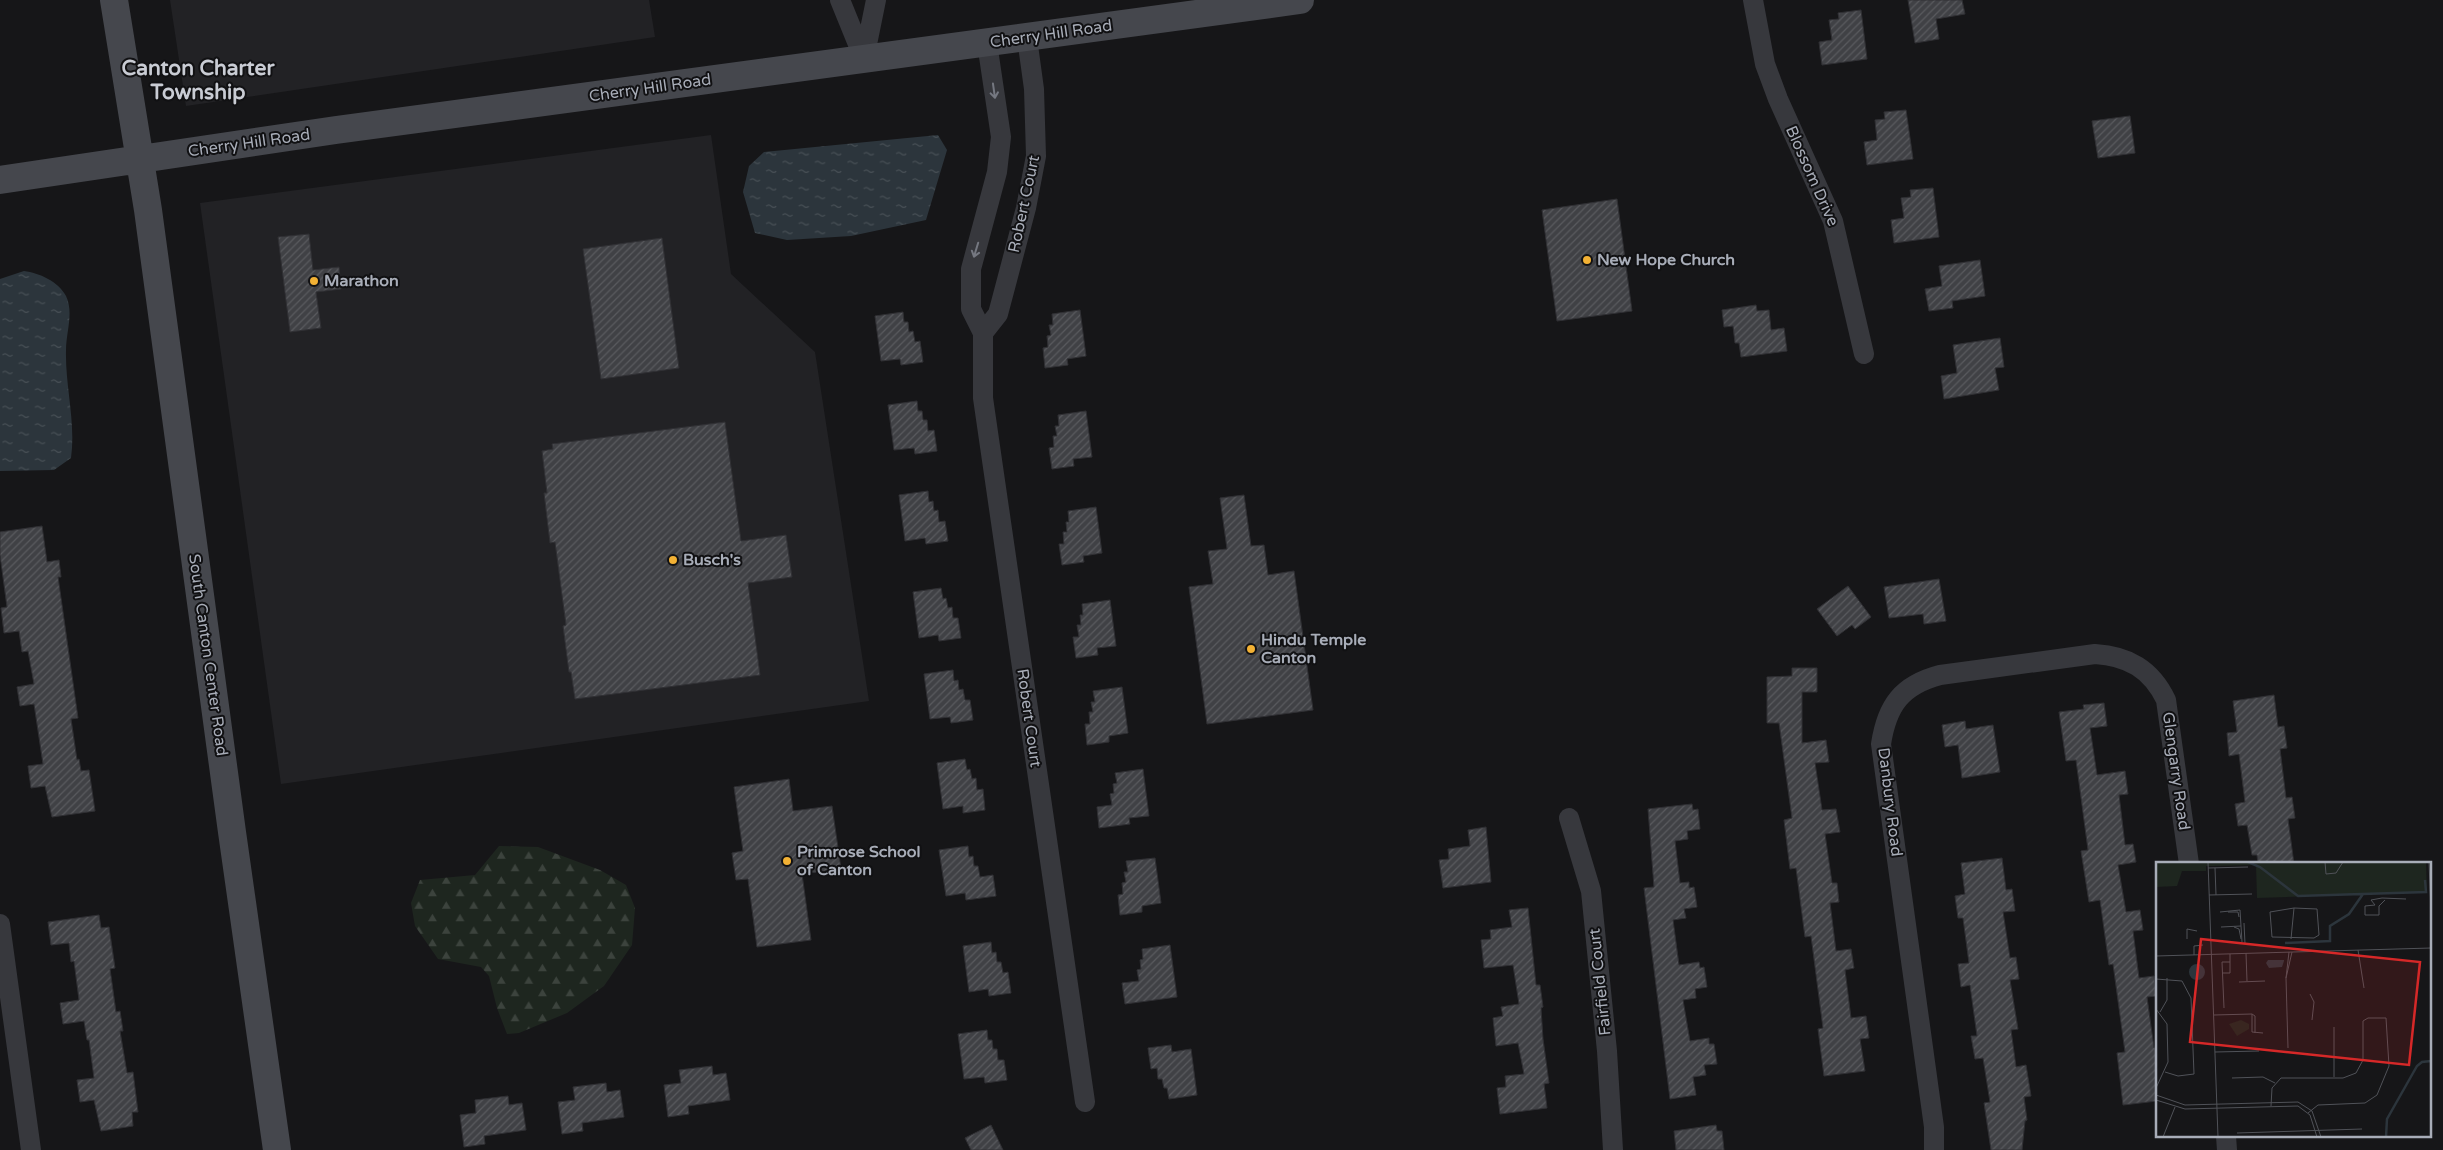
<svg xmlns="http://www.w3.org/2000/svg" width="2443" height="1150" viewBox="0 0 2443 1150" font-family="'Varela Round',sans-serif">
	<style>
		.built { fill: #222225 }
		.forest { fill: url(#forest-firs) }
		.water { fill: url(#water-ripples) }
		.building { fill: url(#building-hatch); stroke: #303034 }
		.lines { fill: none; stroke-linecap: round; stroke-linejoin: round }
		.street { stroke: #37383d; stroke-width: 20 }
		.secondary { stroke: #45474d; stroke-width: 28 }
		.oneway { stroke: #757881 }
		.poi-dot { fill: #f2b134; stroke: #111113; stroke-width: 2 }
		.labels { text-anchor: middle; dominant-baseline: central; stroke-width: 4; stroke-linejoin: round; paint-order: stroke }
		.street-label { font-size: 16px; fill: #a8adb8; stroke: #111113 }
		.poi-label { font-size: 16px; font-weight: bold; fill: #a8adb8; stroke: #111113; text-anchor: start }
		.district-label { font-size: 21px; font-weight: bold; fill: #c9ccd4; stroke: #111113 }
		.inset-river { fill: none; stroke: #2c353c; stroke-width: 2.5 }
		.inset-road { fill: none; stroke: #505258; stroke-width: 1 }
		.view { fill: #d62828; fill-opacity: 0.15; stroke: #d62828; stroke-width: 2.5 }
		.inset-edge { fill: none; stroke: #a8adb8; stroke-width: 2.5 }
	</style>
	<defs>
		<pattern id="forest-firs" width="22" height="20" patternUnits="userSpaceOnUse" patternTransform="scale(1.25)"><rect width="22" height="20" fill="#1e261f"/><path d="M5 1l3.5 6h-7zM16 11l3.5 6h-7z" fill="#3c433d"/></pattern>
		<pattern id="water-ripples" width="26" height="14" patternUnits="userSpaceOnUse" patternTransform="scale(1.25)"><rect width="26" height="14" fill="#2c353c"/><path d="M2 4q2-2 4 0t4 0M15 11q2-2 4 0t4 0" fill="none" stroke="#485056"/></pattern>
		<pattern id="building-hatch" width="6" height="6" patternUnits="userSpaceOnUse" patternTransform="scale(1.25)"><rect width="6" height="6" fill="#404145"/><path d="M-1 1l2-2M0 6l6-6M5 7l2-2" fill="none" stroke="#595a5e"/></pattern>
	</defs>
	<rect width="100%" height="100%" fill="#161618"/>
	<!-- built -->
	<path class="built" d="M170,0H649L655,37L186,106Z
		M711,135L731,274L815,352L869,701L281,784L200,203Z"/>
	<!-- forest -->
	<path class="forest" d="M499,846L538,847L600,870L626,885L635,908L632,945L604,986L567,1013L519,1033L507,1034L497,1008L489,976L481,967L438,959L415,926L411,903L420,880L475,875Z"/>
	<!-- water -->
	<path class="water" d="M938,135L947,150L926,220L851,236L787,240L755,233L743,192L749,166L764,152Z
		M24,271C39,273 58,281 66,296C74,313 66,332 66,350C65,386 76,422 71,458L54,470L0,471V279Z"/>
	<!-- building -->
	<path class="building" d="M1908,0H1962L1965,14L1936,19L1939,39L1915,43Z
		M1861,10L1867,59L1822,65L1819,42L1832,40L1829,20L1839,19L1838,13Z
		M1906,110L1913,159L1867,165L1864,142L1877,140L1875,120L1885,119L1884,112Z
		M2130,116L2135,153L2098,158L2092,121Z
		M1933,188L1939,237L1894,243L1891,220L1904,218L1901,198L1911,197L1910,190Z
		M1617,199L1632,311L1557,321L1542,210Z
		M309,234L313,270L339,267L341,289L316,292L321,328L290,332L278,237Z
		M662,238L679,368L601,379L583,249Z
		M1980,260L1985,296L1952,301L1953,308L1929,311L1925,289L1942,286L1939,266Z
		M1756,305L1757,311L1769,310L1771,330L1784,328L1787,351L1741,357L1739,343H1735L1733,326L1724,327L1722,310Z
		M1080,310L1086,356L1067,359L1068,365L1045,368L1043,348L1048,347L1047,336L1051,335L1049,325H1053L1052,314Z
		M903,312L904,322H908L909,332L913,331L915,342L920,341L923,362L901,365L900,359L881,361L875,316Z
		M2000,338L2004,367L1995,368L1999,390L1944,399L1941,376L1957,373L1953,345Z
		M917,401L918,411H922L923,420H927L928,431L934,430L937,451L915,454L914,448L894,450L888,405Z
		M1086,411L1092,457L1073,459L1074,466L1052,469L1049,448L1054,447L1053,436H1057L1055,426H1059L1058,415Z
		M725,422L741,541L786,535L792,577L748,583L760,675L575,699L571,672H569L563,626L566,625L555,542L550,543L544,493H547L542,451L553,449L552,444Z
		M928,491L929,502L933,501L934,511L938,510L939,522L945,521L948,541L926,544L925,538L905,541L899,495Z
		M1244,495L1251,546L1264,545L1268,575L1294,571L1313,710L1207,724L1189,587L1213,584L1208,551L1227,549L1220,498Z
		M1096,507L1102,553L1083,556L1084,562L1062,565L1059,544H1064L1063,532H1067L1066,522H1069L1068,511Z
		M42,526L47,562L59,560L61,577H58L78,718L71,719L77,760L79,759L81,771L89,770L95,811L52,817L45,786L31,788L28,766L43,764L34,704L20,706L17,687L34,684L28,651L22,652L19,631L4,633L1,608L7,607L0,555V532Z
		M1939,579L1946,621L1924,624L1923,614L1889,618L1884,587Z
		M1848,586L1871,617L1855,629L1852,625L1837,636L1817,609Z
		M941,588L943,599L946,598L948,608L952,607L953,618H958L961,638L939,641L938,635L919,638L913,592Z
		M1110,600L1116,646L1097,648L1098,655L1076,658L1073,637H1079L1077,625H1081L1080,615H1083L1082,604Z
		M1792,668H1817V692H1802V743L1826,740L1829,762L1815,763L1822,810L1836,809L1840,832L1825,834L1832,883H1837L1839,902L1830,903L1836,951L1851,949L1854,968L1845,970L1851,1018L1866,1016L1869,1038L1860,1039L1865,1071L1824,1076L1818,1029L1823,1028L1811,936L1805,937L1796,868L1790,869L1784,820L1792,818L1779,723H1767V677L1792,676Z
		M953,670L954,681L958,680L959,690L963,689L965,700H970L973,720L951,723L950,717L930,719L924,674Z
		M1122,687L1128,733L1109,736V742L1087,745L1085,724H1090L1089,712H1093L1091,702H1095L1093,691Z
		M2274,695L2278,727L2284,726L2287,748L2280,749L2286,798L2292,797L2295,818L2288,819L2294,864H2258L2257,855H2252L2247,825L2238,826L2235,804L2245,802L2239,754L2229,756L2227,733L2237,732L2233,701Z
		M2104,703L2107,726L2090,728L2097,775L2125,771L2128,794L2119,795L2125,845L2133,844L2136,862L2118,865L2126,912L2140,910L2143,930L2133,931L2139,978L2154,976L2156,996L2147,997L2154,1048H2157V1101L2123,1105L2117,1053L2125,1052L2113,964L2109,965L2100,900L2089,902L2081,851L2088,850L2076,760L2066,761L2059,712L2084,709L2083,705Z
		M1965,721L1966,729L1993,725L2000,772L1962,778L1958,745L1945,747L1942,725Z
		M965,759L967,770L970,769L972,779L976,778L977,790L983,789L985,810L963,813V806L943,809L937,763Z
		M1143,769L1149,816L1129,818L1130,824L1099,828L1097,807L1112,805L1110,794L1114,793L1113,784L1117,783L1115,773Z
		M789,779L793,811L832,806L841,869L802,874L811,940L757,947L748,879L736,880L732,853L743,851L734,787Z
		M1692,804L1693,810L1698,809L1700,829L1687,831L1688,839L1675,841L1680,883L1689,882V888L1694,887L1697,907L1684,909L1686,918L1673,920L1679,965L1699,962L1700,968L1704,967L1707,987L1695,989L1696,998L1683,1000L1690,1041L1709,1038V1044H1714L1717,1064L1704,1065L1706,1075L1693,1077L1696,1095L1670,1099L1644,888L1654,887L1648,809Z
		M1486,827L1491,882L1443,888L1439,860L1449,859L1448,849L1470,846L1468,830Z
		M968,846L969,857L973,856L974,866H978L980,877L993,875L996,896L966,900L965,893L946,896L939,850Z
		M1155,858L1161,903L1142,906V912L1120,915L1118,895L1123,894L1122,883L1126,882L1124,872H1128L1126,861Z
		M2002,858L2006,890L2012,889L2015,911L2003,912L2010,958L2016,957L2019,979L2010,980L2018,1029L2011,1030L2016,1067L2026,1065L2031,1096L2024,1097L2027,1120L2025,1121L2022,1150H1991L1984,1103L1990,1102L1983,1058L1975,1059L1971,1036H1977L1970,985L1961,987L1958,964L1969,963L1963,918H1958L1955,896L1965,894L1961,863Z
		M1528,908L1536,985H1540L1543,1007L1541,1008L1543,1039L1549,1083L1544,1084L1547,1108L1500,1114L1497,1088L1506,1087L1505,1076L1524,1074L1518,1043L1496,1046L1493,1018L1503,1016L1501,1007L1519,1004L1513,965L1484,968L1481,940L1491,939L1490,930L1512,927L1509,910Z
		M99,915L101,928L109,927L115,968L110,969L116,1012L120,1011L123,1031H120L127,1073L133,1072L138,1112H132L133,1126L101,1131L94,1100L80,1102L77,1080L94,1078L89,1040H87L84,1021L63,1024L60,1003L79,1000L74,961L71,962L69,943L51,945L48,922Z
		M991,942L992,953L996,952L997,962H1001L1003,973L1008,972L1011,993L989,996L988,989L969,992L963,946Z
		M1170,945L1177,997L1125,1004L1122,983L1139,981L1137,970L1141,969L1140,960L1143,959L1142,949Z
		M987,1030L988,1040H992L993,1049H997L998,1060H1004L1007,1080L985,1083L984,1077L964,1079L958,1034Z
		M1171,1045L1172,1052L1191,1049L1197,1095L1169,1099L1167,1088H1164L1162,1079H1158L1157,1068L1151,1069L1148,1048Z
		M712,1066L713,1075L726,1073L730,1100L688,1106L689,1114L668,1117L664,1085L681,1083L679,1070Z
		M606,1083L607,1092L620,1090L624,1117L582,1123L583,1131L562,1134L558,1102L575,1100L573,1087Z
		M508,1096L509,1105L522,1103L526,1130L484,1136L485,1144L464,1147L460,1115L476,1113L475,1100Z
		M991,1125L1003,1150H971L965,1138Z
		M1716,1125L1717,1131H1722L1724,1150H1676L1674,1131Z"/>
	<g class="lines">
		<!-- street -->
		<path class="street" d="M840,0L864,59
			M1753,0L1765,64L1778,99L1833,221L1864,354
			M987,43L1001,137L997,172L971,269V309L983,333L998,314L1026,208L1036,156L1034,89L1027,38
			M864,59L876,0
			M983,333V398L1085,1102
			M1569,818L1591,891L1607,1051L1613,1150
			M0,924L31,1150
			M2226,1136L2227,1150
			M1934,1150V1127L1881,744C1887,705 1902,685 1940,675L2095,654C2128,656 2151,669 2166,700L2189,864"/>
		<!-- secondary -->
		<path class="secondary" d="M114,0L148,210L232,832L277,1150
			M0,180L336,130L1300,0"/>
	</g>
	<!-- one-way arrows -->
	<defs><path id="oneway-shaft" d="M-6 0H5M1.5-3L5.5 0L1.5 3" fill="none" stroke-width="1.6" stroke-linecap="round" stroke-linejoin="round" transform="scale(1.25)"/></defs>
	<g class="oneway">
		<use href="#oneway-shaft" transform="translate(994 91) rotate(82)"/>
		<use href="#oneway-shaft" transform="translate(976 250) rotate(107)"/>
	</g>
	<!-- markers -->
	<g class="poi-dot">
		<circle cx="1587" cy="260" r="5"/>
		<circle cx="314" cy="281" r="5"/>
		<circle cx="673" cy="560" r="5"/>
		<circle cx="1251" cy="649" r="5"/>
		<circle cx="787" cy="861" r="5"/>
	</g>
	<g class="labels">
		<!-- street labels -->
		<g class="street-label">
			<text transform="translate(1051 34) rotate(-8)">Cherry Hill Road</text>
			<text transform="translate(650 88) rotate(-8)">Cherry Hill Road</text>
			<text transform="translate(249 143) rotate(-8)">Cherry Hill Road</text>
			<text transform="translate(1812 176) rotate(66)">Blossom Drive</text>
			<text transform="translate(1024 204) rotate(-78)">Robert Court</text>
			<text transform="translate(208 655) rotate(82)">South Canton Center Road</text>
			<text transform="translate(1029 718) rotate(82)">Robert Court</text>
			<text transform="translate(2176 771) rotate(82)">Glengarry Road</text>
			<text transform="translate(1890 802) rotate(83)">Danbury Road</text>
			<text transform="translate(1600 982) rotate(-96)">Fairfield Court</text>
		</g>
		<!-- poi labels -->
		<g class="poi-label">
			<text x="1597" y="260">New Hope Church</text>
			<text x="324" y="281">Marathon</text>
			<text x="683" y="560">Busch's</text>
			<text x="1261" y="640">Hindu Temple<tspan x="1261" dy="18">Canton</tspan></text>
			<text x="797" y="852">Primrose School<tspan x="797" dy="18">of Canton</tspan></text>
		</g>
		<!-- district labels -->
		<g class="district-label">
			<text x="198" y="68">Canton Charter<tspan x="198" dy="24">Township</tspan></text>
		</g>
	</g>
	<!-- overview -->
	<g transform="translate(2156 862)">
		<rect width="275" height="275" fill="#161618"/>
		<path d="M0,0H58V4H50V9H26L21,24L0,25Z" fill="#1e261f"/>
		<path d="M85,158L93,162V167L81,174L73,162Z" fill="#1e261f"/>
		<path d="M58,0H270L271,30L101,36L100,3L58,4Z" fill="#1e261f"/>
		<path d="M112,98H128V99L126,105L113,106L110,101ZM33 110a8 8 0 1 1 16 0a8 8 0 1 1-16 0Z" fill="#2c353c"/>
		<path class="inset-river" d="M92,0L104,5L142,34L270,30L269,18M129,81L174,79V64L193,52L207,32M230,275L231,257L261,204L266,200L275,199"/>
		<path class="inset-road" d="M52,0L62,275M169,0L170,12L180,11L187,0M273,0L275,48M52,6L92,5M59,6L60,33M53,33L96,32M229,38L223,44V53H209V44L219,43L215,38L226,36L250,37M138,46L161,47L163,73L158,76L116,75L114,50ZM64,50L84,48L86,80M72,50H82L83,55M88,61L89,82M65,65L85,64M78,65L83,67L85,77M31,77V67L41,69M135,77L138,46M202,88L208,126M133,90L130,116L136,90M90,91L91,119M38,93V84L47,83M0,94L275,86M67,111H74V100M130,116L132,186M0,117L26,119L35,136L38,212L22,214L9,210M83,120L109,119M154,132L158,140L156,158M68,146L66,100H74V92M0,147L11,162L12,200L0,226M4,150L11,138V116M96,152L99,154V171M58,153L96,152V170L107,171M178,165V215M59,190L103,189M76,216L107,215L119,221M0,233L29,243L142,240L156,249L165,275M0,238L29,247L142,244L154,253L161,275M115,244L116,226L125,216H187L200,211L207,198V159L212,156H230L233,204L221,233L209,241L162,243L152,251M81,271L206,267M7,275L19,245"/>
		<path class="view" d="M45,77L264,100L253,203L34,180Z"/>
		<rect width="275" height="275" class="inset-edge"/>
	</g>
</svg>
